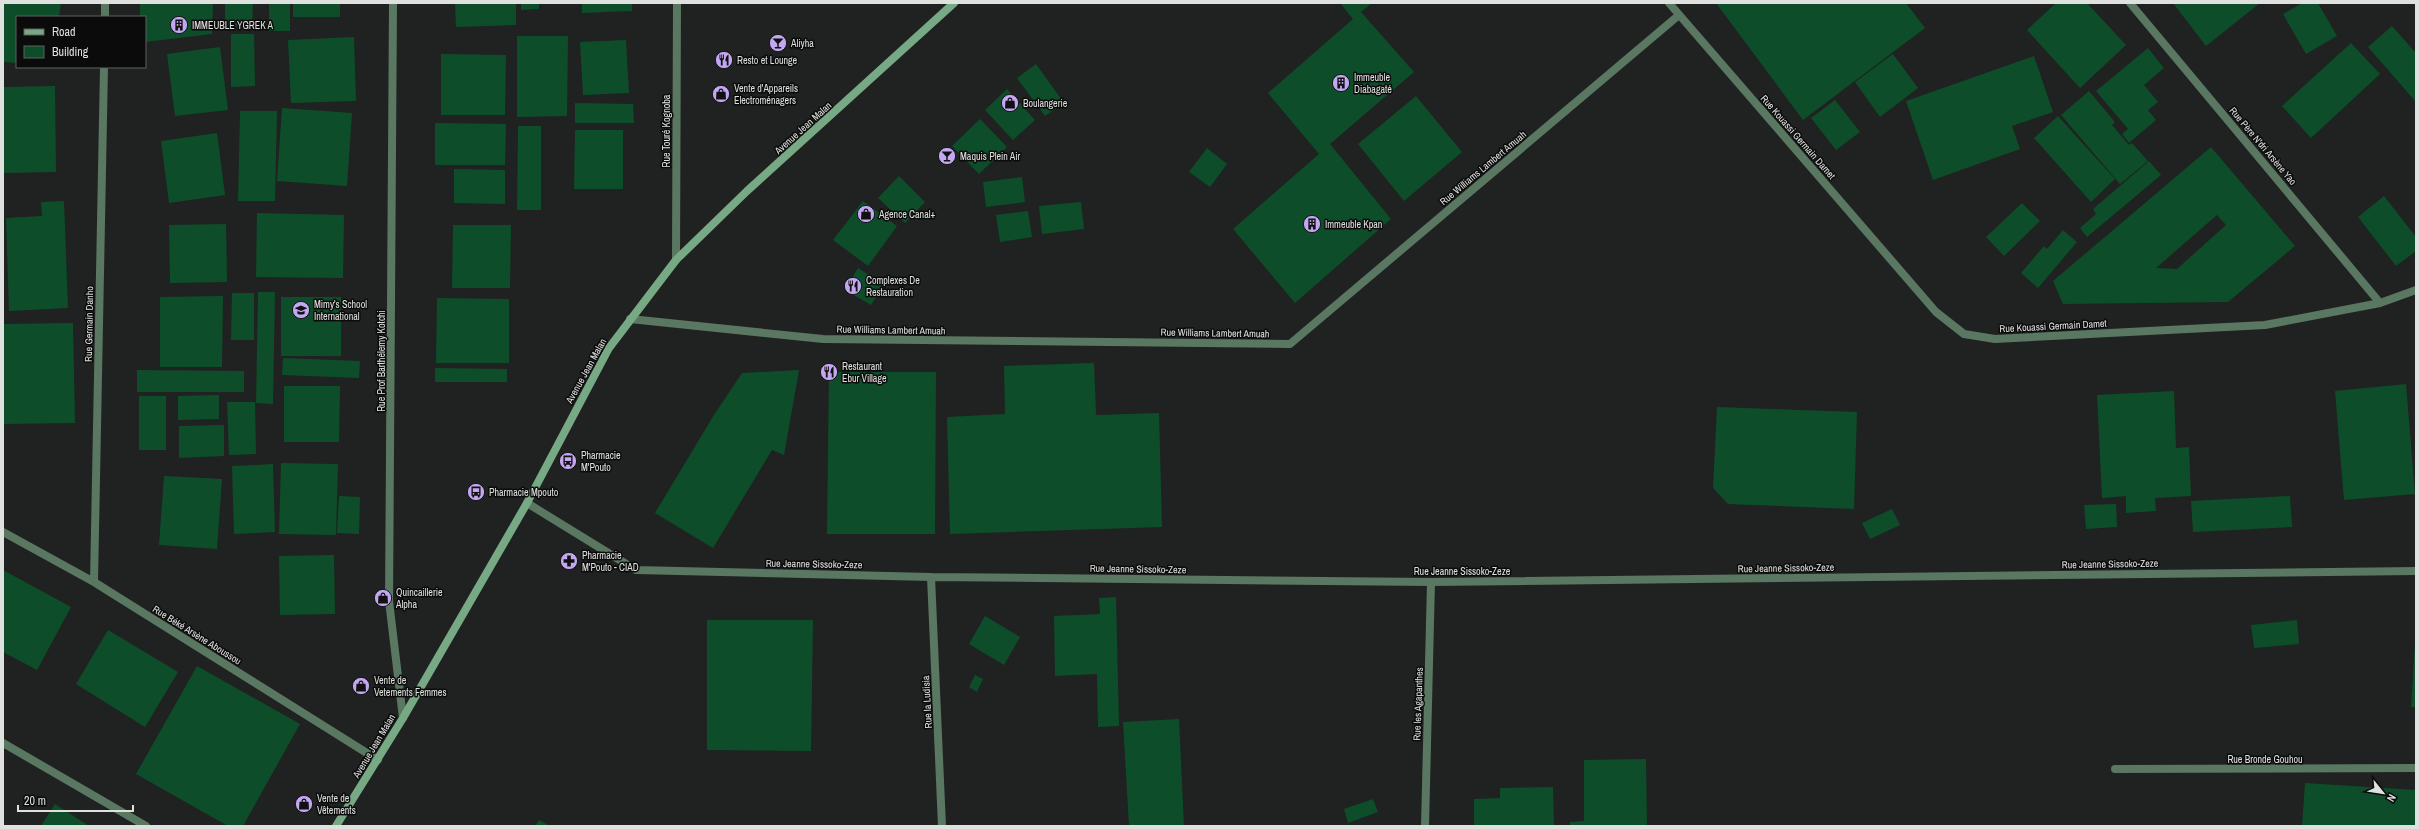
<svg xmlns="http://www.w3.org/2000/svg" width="2419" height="829" viewBox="0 0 2419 829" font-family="'Archivo Narrow',sans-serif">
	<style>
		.building { fill: #0e4d29; fill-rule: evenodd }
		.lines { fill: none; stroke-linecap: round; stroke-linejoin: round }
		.street { stroke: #597761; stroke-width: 8 }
		.secondary { stroke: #77a985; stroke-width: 8 }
		.labels { text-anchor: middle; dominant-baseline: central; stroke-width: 3; stroke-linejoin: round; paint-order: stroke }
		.poi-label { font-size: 10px; fill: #dfe1df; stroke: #0a0b0a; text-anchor: start }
		.street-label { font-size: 10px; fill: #dfe1df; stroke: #0a0b0a }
	</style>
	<rect width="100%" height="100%" fill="#1f2220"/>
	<!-- building -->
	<path class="building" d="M4,3H61L59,17H17V63L3,62Z
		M140,3H213L212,34L145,42V17H140Z
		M225,3H253L252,27L225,26Z
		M269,3H290V31H269Z
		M293,3H340V17H293Z
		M455,3H516V25L456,27Z
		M521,3H539V9L521,10Z
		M582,3H632V11L582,13Z
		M1340,3H1372L1361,12L1414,72L1330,144L1391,219L1295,303L1233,229L1319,154L1268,93L1353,19Z
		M1716,3H1906L1925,28L1803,120Z
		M2056,3H2087L2126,45L2080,88L2027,30Z
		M2173,3H2260L2206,46Z
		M2302,3H2318L2337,36L2306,54L2283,14Z
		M2392,26L2416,53V102L2368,47Z
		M231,34H254L255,86L231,87Z
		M517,36H568L567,116L517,117Z
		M354,37L356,101L291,103L288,40Z
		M626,40L629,93L583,95L580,42Z
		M2351,43L2380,74L2311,138L2282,106Z
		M220,47L228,110L175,116L167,54Z
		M2148,48L2164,68L2144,85L2158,102L2148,110L2156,120L2129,143L2122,134L2128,129L2096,91Z
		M441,54L506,55L505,115H441Z
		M1893,54L1918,88L1880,117L1855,82Z
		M2034,56L2053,112L2012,126L2020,149L1933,180L1906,101Z
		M1036,64L1064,103L1045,116L1017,78Z
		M55,86L56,172L4,173V87Z
		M1007,89L1035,120L1013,140L985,110Z
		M2089,91L2115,122L2112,125L2129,145L2132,143L2148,161L2120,184L2061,115Z
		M1416,96L1462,152L1404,201L1358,144Z
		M1835,100L1860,132L1836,150L1811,118Z
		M575,103L633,104L634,123H575Z
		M282,108L352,113L347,186L277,181Z
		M240,111H277L275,201H238Z
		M2058,116L2115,179L2091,202L2034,138Z
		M980,119L1007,147L979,174L952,146Z
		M435,123L506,124L505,165H435Z
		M518,126H541V210H517Z
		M575,130H623V189H574Z
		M217,133L225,195L169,203L161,141Z
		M2211,147L2295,246L2228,302L2063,304L2053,281ZM2217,215L2226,225L2177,269L2156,268Z
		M1207,148L1227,164L1210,187L1189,172Z
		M2149,161L2161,175L2087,237L2080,228L2096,214L2093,209Z
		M454,169L505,170V204L454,203Z
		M899,176L925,202L905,223L878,198Z
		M1022,177L1025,202L986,207L983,182Z
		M2384,196L2416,237V251L2396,266L2358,217Z
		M64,201L68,308L9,311L6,218L42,216L41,202Z
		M863,201L897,226L868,266L833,240Z
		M1081,202L1084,229L1042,234L1039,206Z
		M2022,203L2040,221L2004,256L1986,237Z
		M1028,211L1032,237L1000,242L996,215Z
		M257,213L344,215L343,278L256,277Z
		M226,224L227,282L170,283L169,225Z
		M453,225H511L510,288H452Z
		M2063,230L2077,242L2038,288L2021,273L2044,246L2047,249Z
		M858,268L884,284L871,305L845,290Z
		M258,292H275L273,404L256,403Z
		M232,293H254V340H231Z
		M223,296L222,367H160V297Z
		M281,297H341V356H281Z
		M437,298L509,299V363H436Z
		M73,323L75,423L3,424V324Z
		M283,358L360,361L359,378L282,375Z
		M1094,363L1096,415L1159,413L1162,527L950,534L947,417L1005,414L1004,366Z
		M435,368L507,369V382H435Z
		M137,370L244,371V392H137Z
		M799,370L784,455L772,450L713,548L655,513L714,415L742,373Z
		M829,372H936L935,534H827Z
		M2406,384L2415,494L2344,500L2335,391Z
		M284,386H340L339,442H284Z
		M2174,391L2176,448L2189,447L2191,496L2155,498L2156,511L2126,513V496L2102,498L2097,395Z
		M219,395V419L178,420V396Z
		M139,396H166V450H139Z
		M227,402H255L256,454L229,455Z
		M1717,407L1857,412L1854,509L1728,504L1713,488Z
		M224,425V456L179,458V426Z
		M281,463L338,464L336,535L279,534Z
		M273,464L275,532L234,534L232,466Z
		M164,476L222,479L217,549L159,545Z
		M339,496L360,497L359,534L337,533Z
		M2290,496L2292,527L2193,532L2191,501Z
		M2116,504L2117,527L2086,529L2084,505Z
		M1892,509L1900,525L1870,539L1862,523Z
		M334,555L335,614L280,615L279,556Z
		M3,570L71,607L37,670L3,652Z
		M1116,597L1119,726L1098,727L1097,674L1055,676L1054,616L1100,614L1099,598Z
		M985,616L1020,637L1004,665L969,644Z
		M707,620H813L811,751L707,750Z
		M2297,620L2299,644L2254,648L2251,625Z
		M108,630L178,672L145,727L76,684Z
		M2415,642H2416V707H2411Z
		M197,666L300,724L243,826H228L136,774Z
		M975,675L983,679L977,692L969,687Z
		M1179,719L1184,826H1129L1123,722Z
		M1646,759L1647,826H1570V822L1584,821V760Z
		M2305,783L2416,790V826H2302Z
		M1553,787L1554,826H1474V799L1500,798V788Z
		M1373,799L1378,812L1348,823L1344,809Z
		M55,804L89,826H41Z
		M539,820L550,826H535Z"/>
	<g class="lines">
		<!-- street -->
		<path class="street" d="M393,3L389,601L403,718
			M1669,3L1936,312L1964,334L1995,339L2265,325L2380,303L2416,290
			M2130,3L2380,303
			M105,17V3
			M676,260L677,3
			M630,319L823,339L1290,344L1679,15
			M527,503L636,570L931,577L1431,582L2416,571
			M3,532L94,582L378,760
			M931,577L942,826
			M94,582L104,67
			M3,743L146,826
			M2115,769L2416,768
			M1425,826L1431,582"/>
		<!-- secondary -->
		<path class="secondary" d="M336,826L403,718L527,503L609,348L676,260L747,191L954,3"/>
	</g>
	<!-- icons -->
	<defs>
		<symbol id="building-disc" viewBox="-11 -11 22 22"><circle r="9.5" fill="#c4a7f1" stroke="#0a0b0a"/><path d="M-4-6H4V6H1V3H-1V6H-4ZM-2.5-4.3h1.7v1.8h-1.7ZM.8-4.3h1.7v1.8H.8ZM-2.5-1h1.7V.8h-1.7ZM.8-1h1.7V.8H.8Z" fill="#111"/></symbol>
		<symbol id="bar-disc" viewBox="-11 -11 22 22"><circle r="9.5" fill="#c4a7f1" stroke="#0a0b0a"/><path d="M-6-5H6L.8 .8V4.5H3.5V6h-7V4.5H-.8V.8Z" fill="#111"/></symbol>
		<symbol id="restaurant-disc" viewBox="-11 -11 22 22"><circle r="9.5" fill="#c4a7f1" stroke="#0a0b0a"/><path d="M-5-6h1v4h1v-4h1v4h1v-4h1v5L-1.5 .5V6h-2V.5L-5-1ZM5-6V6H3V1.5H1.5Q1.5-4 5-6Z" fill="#111"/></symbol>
		<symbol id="shop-disc" viewBox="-11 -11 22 22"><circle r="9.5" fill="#c4a7f1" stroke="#0a0b0a"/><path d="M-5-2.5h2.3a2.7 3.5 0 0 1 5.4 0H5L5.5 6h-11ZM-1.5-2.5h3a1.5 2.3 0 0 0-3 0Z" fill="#111"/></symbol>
		<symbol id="school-disc" viewBox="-11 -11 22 22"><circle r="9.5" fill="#c4a7f1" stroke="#0a0b0a"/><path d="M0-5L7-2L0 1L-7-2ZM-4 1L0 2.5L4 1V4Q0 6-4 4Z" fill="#111"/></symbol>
		<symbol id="bus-disc" viewBox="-11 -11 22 22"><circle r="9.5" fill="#c4a7f1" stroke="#0a0b0a"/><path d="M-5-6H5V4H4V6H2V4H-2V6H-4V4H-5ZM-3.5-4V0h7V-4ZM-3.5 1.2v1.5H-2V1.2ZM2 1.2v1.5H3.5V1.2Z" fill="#111"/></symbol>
		<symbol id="pharmacy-disc" viewBox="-11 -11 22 22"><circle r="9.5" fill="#c4a7f1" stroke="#0a0b0a"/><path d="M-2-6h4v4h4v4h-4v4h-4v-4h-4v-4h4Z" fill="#111"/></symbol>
	</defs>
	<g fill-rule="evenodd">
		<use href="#building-disc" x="169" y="15" width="20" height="20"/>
		<use href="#bar-disc" x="768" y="33" width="20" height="20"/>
		<use href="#restaurant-disc" x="714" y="50" width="20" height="20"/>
		<use href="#building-disc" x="1331" y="73" width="20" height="20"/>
		<use href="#shop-disc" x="711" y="84" width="20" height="20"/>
		<use href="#shop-disc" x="1000" y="93" width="20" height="20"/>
		<use href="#bar-disc" x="937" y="146" width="20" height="20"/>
		<use href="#shop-disc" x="856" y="204" width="20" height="20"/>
		<use href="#building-disc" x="1302" y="214" width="20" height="20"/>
		<use href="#restaurant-disc" x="843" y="276" width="20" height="20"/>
		<use href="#school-disc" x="291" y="300" width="20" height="20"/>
		<use href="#restaurant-disc" x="819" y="362" width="20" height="20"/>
		<use href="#bus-disc" x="558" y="451" width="20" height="20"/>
		<use href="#bus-disc" x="466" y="482" width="20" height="20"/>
		<use href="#pharmacy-disc" x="559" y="551" width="20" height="20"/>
		<use href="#shop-disc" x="373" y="588" width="20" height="20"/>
		<use href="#shop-disc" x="351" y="676" width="20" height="20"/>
		<use href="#shop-disc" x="294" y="794" width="20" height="20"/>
	</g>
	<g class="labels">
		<!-- poi labels -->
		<g class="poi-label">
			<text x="192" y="25">IMMEUBLE YGREK A</text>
			<text x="791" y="43">Aliyha</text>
			<text x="737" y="60">Resto et Lounge</text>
			<text x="1354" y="77">Immeuble<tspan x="1354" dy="12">Diabagaté</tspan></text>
			<text x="734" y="88">Vente d'Appareils<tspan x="734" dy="12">Electroménagers</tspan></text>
			<text x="1023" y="103">Boulangerie</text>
			<text x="960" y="156">Maquis Plein Air</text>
			<text x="879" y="214">Agence Canal+</text>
			<text x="1325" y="224">Immeuble Kpan</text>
			<text x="866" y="280">Complexes De<tspan x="866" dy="12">Restauration</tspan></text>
			<text x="314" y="304">Mimy's School<tspan x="314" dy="12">International</tspan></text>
			<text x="842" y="366">Restaurant<tspan x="842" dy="12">Ebur Village</tspan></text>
			<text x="581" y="455">Pharmacie<tspan x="581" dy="12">M'Pouto</tspan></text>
			<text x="489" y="492">Pharmacie Mpouto</text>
			<text x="582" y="555">Pharmacie<tspan x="582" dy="12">M'Pouto - CIAD</tspan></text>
			<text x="396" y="592">Quincaillerie<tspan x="396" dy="12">Alpha</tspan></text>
			<text x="374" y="680">Vente de<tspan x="374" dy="12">Vetements Femmes</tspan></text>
			<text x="317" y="798">Vente de<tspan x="317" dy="12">Vêtements</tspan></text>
		</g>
		<!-- street labels -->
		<g class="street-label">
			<text transform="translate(803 128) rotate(-42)">Avenue Jean Malan</text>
			<text transform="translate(666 131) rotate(-90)">Rue Touré Kognoba</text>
			<text transform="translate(1798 137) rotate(49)">Rue Kouassi Germain Damet</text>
			<text transform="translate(2263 146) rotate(50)">Rue Père N'dri Arsène Yao</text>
			<text transform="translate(1483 168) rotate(-40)">Rue Williams Lambert Amuah</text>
			<text transform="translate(89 324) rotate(-89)">Rue Germain Danho</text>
			<text transform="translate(2053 326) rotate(-3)">Rue Kouassi Germain Damet</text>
			<text transform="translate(891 330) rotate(1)">Rue Williams Lambert Amuah</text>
			<text transform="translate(1215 333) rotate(1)">Rue Williams Lambert Amuah</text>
			<text transform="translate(381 361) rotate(-90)">Rue Prof Barthélemy Kotchi</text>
			<text transform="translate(586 371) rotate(-61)">Avenue Jean Malan</text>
			<text transform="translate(814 564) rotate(1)">Rue Jeanne Sissoko-Zeze</text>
			<text transform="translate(2110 564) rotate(-1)">Rue Jeanne Sissoko-Zeze</text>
			<text transform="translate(1786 568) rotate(-1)">Rue Jeanne Sissoko-Zeze</text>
			<text transform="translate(1138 569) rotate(1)">Rue Jeanne Sissoko-Zeze</text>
			<text x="1462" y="571">Rue Jeanne Sissoko-Zeze</text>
			<text transform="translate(197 635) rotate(32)">Rue Béké Arsène Aboussou</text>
			<text transform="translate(927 702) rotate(-93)">Rue la Ludisia</text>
			<text transform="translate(1418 704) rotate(-88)">Rue les Agapanthes</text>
			<text transform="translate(374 746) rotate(-59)">Avenue Jean Malan</text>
			<text x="2265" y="759">Rue Bronde Gouhou</text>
		</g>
	</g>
	<!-- border -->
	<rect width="2419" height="829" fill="none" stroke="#dfe1df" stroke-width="8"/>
	<!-- legend -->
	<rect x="16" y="16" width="130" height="52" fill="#0a0b0a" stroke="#5f615f"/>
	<rect x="24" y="29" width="20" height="6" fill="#77a985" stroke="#5f615f"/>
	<text x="52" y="36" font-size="12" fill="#dfe1df">Road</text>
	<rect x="24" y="46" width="20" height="12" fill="#0e4d29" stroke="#5f615f"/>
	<text x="52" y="56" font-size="12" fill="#dfe1df">Building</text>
	<!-- north arrow -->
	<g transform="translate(2383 793) rotate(120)" stroke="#0a0b0a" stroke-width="3" paint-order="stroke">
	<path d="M0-3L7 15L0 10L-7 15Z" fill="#dfe1df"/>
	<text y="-6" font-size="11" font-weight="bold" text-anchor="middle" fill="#dfe1df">N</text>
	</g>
	<!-- scale -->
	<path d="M18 805v6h115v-6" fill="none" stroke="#dfe1df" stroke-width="2"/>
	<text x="24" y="805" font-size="12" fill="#dfe1df" stroke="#0a0b0a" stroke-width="3" paint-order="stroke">20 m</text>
</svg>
